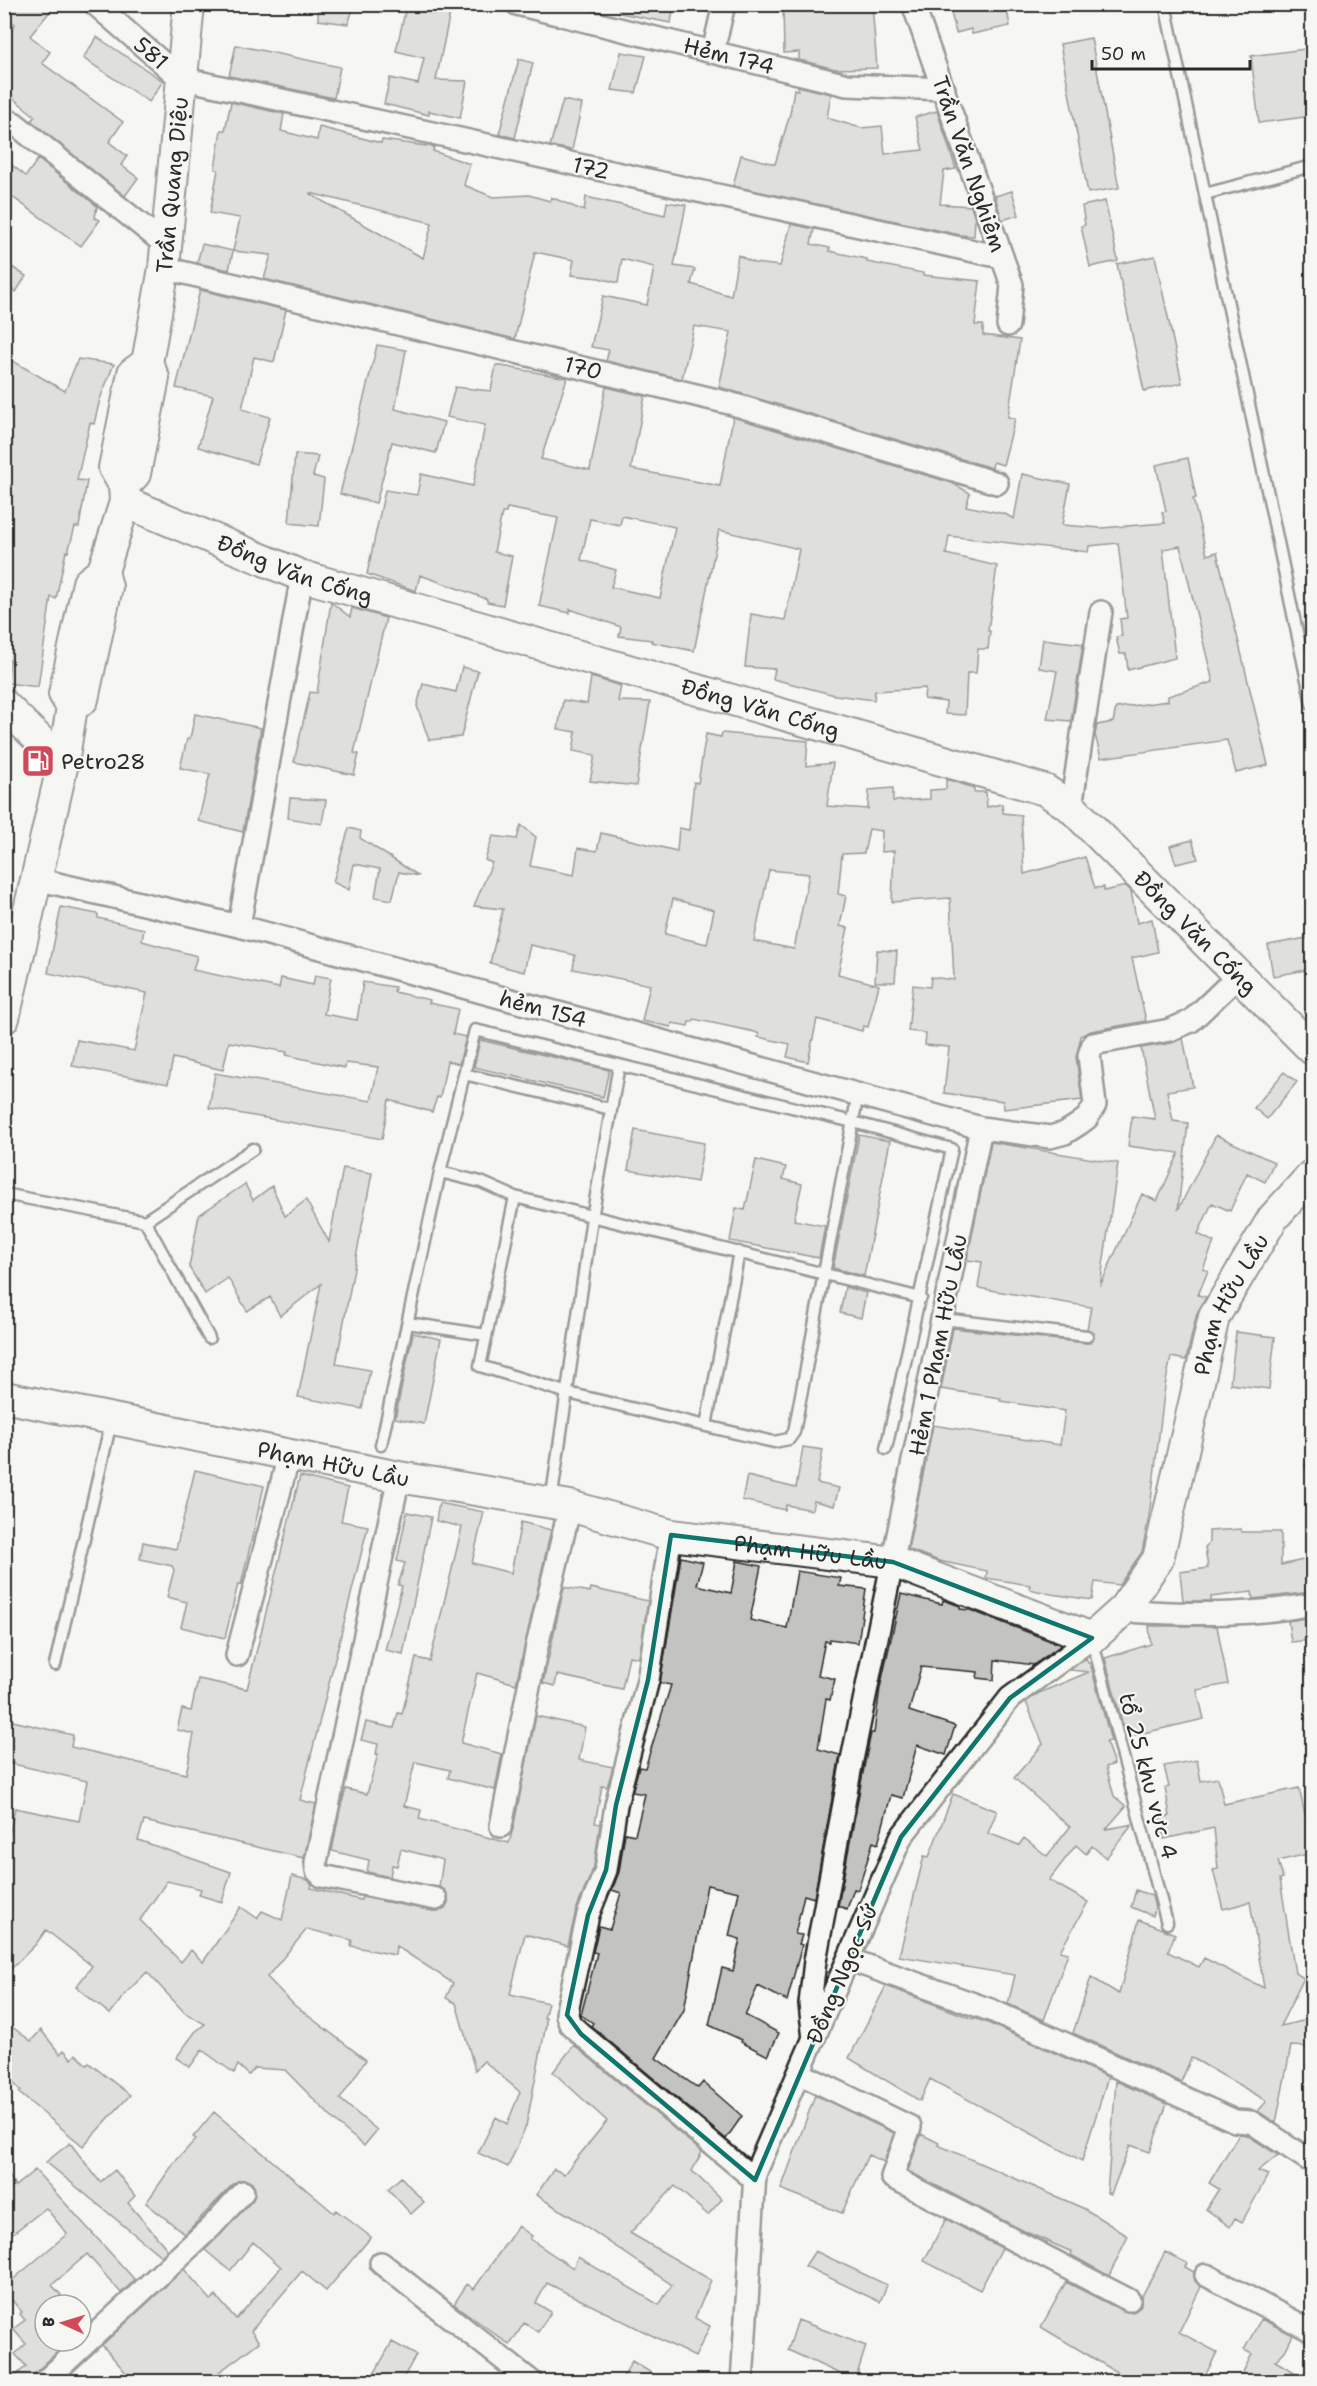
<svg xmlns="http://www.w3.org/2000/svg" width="1317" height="2386" viewBox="0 0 1317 2386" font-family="'Shantell Sans',sans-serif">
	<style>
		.building { fill: #c3c3c0; stroke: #2b2b2b; stroke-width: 1.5; fill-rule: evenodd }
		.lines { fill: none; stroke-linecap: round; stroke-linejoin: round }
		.lane-casing { stroke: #2b2b2b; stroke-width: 15 }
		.street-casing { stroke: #2b2b2b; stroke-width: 26 }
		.secondary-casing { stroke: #2b2b2b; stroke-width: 34 }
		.lane { stroke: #f6f6f2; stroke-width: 10 }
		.street { stroke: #f6f6f2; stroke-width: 21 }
		.secondary { stroke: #f6f6f2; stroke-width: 30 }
		.marked { fill: none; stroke: #0f766e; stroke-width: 4.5; stroke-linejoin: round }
		.labels { text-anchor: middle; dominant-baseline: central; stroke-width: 4.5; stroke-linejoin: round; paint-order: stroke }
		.street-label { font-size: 22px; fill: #2b2b2b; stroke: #f6f6f2 }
		.poi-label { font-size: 22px; fill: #2b2b2b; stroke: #f6f6f2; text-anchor: start }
	</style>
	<rect width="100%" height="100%" fill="#f6f6f2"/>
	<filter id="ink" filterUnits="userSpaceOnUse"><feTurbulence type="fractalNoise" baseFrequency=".0167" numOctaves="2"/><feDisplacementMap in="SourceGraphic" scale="12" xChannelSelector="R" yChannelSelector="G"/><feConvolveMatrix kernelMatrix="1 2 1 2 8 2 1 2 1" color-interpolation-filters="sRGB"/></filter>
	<g filter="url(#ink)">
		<!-- building -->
		<path class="building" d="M4,4H56L30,36L50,52L42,63L123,122L109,142L127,156L121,165L138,178L125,196L31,121L35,116L4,91V38L15,24L4,15Z
			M318,4H355L348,24L318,20Z
			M619,4H674L671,23L619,13Z
			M783,4H872L877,68L835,69L799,60V52L784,53Z
			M949,4H1006L1010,26L972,34L971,29L956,33Z
			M406,7L450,13L436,80L467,81L460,118L429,111V115L384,104L390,78L418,84L424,58L396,51Z
			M97,37L163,81L149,102L83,58Z
			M1091,38L1119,188L1088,193L1060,44Z
			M236,45L340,67L334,98L229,76Z
			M1312,48V116L1259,123L1251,56Z
			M621,52L646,56L636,93L612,90Z
			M519,59L533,63L515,138L499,134Z
			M798,86L831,94L827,118L861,128L882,126L885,154L923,150L915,117L937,111L956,169L944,171L940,204L971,206L975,219L974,236L960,235L733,186L741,155L775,164L790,114L794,89L798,90Z
			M563,100L582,104L572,150L550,146Z
			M231,102L284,114L281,131L317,140L319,127L381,143L382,140L434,147L433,151L470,164L464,185L493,197L529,195L550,201L551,197L584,211L586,197L665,215L667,202L686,205L674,266L695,269L691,284L731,296L738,255L754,263L780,266L791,224L814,229L811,244L830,248L829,251L867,259V262L923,273V275L980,281L975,325H983V335L1020,340L1008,417L1015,419L1003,465L993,462L992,468L719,387L731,332L694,326L682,379L606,361L609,350L591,347L603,296L647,305L654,267L622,259L618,283L599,278L571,275L574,260L535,252L515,339L264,279L271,255L233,251L240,218L210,213L218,170L215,169L221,130H225ZM310,193L432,223L423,258L310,194Z
			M4,159L26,176L38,159L97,206L95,218L100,220L81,246L4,191Z
			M1012,191L1019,215L1002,220L995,196Z
			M1105,201L1118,261L1090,267L1081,226L1085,225L1082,206Z
			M202,244L233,251L229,270L197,263Z
			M1155,256L1182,383L1144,391L1117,264Z
			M4,262L26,276L16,292L4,285Z
			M200,290L286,310L274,362L254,357L242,409L270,417L256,464L198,447L213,396L176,388Z
			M377,345L406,350L395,409L444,422L436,453L392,442L376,503L340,494Z
			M4,356L65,391L78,359L114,364L100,399L94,424L90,423L77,480L87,481L79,527H75L68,552L66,551L56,599L51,597L38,687L7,683L10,660L4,659Z
			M496,365L567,378L541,459L590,470L606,387L645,396L631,469L720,486L733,417L952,483L970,493L966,506L1005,514L1014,519L1022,474L1070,484L1062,525L1101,528L1165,523L1162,512L1166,511L1156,465L1188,458L1196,498L1193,499L1207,555L1217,552L1268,765L1236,773L1227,740L1101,758L1095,735L1097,725L1113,722L1116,708L1168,701V696L1213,682L1180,546L1163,549L1175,658L1128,670L1126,654H1120L1116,637L1122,636L1120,619L1127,618L1118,543L1089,546L1088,552L949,536L946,554L997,566L988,631H990L988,649H978L976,673H967L965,715L945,714L946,702L924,699L925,688L875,691L874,700L835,695L773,679L775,669L745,667L751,614L785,620L799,549L719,530L694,651L651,642L652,640L619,636L621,627L570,609V613L539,606L558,518L507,508L506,513H502L494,552L512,556L503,605L487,602V599L420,575L416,591L367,574L385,490L417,495L421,474L473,486L485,425L447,417L455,387L491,391ZM622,516L675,527L660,598L611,587L616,570L581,560L590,519L620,525Z
			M295,454L318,456L313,476L324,479L319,526L289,523Z
			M331,602L350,617L352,608L386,618L354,753L359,754L354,775L294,762L310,692L317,693Z
			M1043,639L1083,644L1071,721L1047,719L1057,671L1039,668Z
			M462,667L478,671L461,737L429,740L417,706L423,684L456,692Z
			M591,677L621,686L618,701L650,702L636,786L590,781L595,755L573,751L576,732L558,729L563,700L587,704Z
			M195,714L261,728L243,832L198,821L210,774L180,768L187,739H190Z
			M722,733L808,741L806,766L833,763L827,806L868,809L869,790L893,788V801L930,799V790L946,789V779L974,788V792H986L987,807L1002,804L1003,813L1021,815L1024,874L1085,857L1095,888L1104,887V891L1126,886L1131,891L1137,923L1152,919L1158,952L1132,958L1146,1021L1091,1031L1080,1036V1041L1076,1057L1082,1100L1004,1109L1003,1101L944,1093L949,1047L925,1045L926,1033L908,1031L913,985L930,987L931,977L954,980L950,898L892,902L894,851L881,852L882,831L869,829L864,853L842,854L838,894L846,896L840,926L848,928L838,974L879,985L868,1027L863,1026L862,1031L817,1019L808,1062L787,1057L790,1044L758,1037L759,1034L755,1032L694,1019L693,1022H689L688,1026L672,1023L671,1027L642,1021L650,985L573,969L575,955L530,945L524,972L490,963L503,909L474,906L492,863L485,860L493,836L517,839L521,825L536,837L530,866L574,875L578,848L597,851L601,833L677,851L679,828L689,830L694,782L698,783L706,734L721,737ZM769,870L809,874L794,949L754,941ZM673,899L714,910L707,944L665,934Z
			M290,798L326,800L322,824L288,818Z
			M349,828L361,831L360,838L419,876L399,872L392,900L375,897L380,869L354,864L349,890L333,882Z
			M1192,840L1198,859L1176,864L1170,846Z
			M61,907L98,914V918L144,929L142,941L197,956L193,970L279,988L281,978L313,985L315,975L331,978L324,1014L357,1020L363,982L395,987L394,992L430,1000L429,1003L458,1009L453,1034L466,1037L459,1064L447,1061L440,1098L437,1097L432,1112L389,1100L382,1139L209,1108L215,1073L371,1101L378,1067L346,1063L345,1068L286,1055L287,1052L229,1042L223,1070L173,1058L168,1084L72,1066L77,1040L134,1051L147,993L48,973Z
			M1312,937V969L1273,976L1268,945Z
			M877,950L897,951L895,982H875Z
			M1183,1038L1193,1087L1167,1091L1173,1121L1188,1123L1178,1210L1216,1135L1274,1162L1265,1182L1247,1173L1230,1211L1212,1203L1198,1234L1214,1242L1203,1269L1208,1271L1198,1295L1206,1297L1197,1313L1186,1360L1171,1357L1165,1386L1149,1517L1142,1552L1119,1585L1095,1582L1092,1600L1051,1594L1029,1589L1030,1585L986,1578L987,1571L939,1561L908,1549L933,1425L1060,1445L1065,1411L1000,1401L1001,1398L941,1389L953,1328L1086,1343H1090L1094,1337V1333L1087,1329L1091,1307L978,1288L982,1262L967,1260L991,1142L1118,1163L1100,1286L1142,1194L1157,1201L1179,1153L1128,1146L1132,1116L1155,1119L1141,1048L1172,1043Z
			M480,1040L609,1070L603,1097L474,1067Z
			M1284,1072L1297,1082L1267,1119L1254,1108Z
			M635,1130L704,1143L697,1182L628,1170Z
			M859,1135L890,1141L864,1276L833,1268Z
			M756,1160L786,1167L783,1179L802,1184L794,1220L825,1226L819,1258L730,1241L736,1208L745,1210Z
			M343,1168L372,1173L336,1364L370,1370L362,1409L298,1397L321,1284L280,1316L270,1297L247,1311L228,1278L205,1294L189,1267L199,1215L245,1184L253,1200L272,1186L285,1216L306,1200L329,1242Z
			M845,1287L866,1293L861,1318L840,1313Z
			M1236,1332L1275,1337L1269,1389L1230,1384Z
			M413,1333L441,1339L424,1424L395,1418Z
			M803,1447L823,1450L817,1483L839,1488L834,1506L814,1501L812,1510L786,1505L785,1510L742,1500L747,1476L796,1488Z
			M195,1470L264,1486L241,1585L238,1584L225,1638L181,1627L187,1602L167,1597L174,1570L172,1566L140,1559L143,1542L176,1549Z
			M300,1476L348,1488L341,1521L368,1526L300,1800L316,1804L304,1858L144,1821L138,1840L231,1872L222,1902L199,1895L201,1889L167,1881L140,1920L181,1962L191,1950L203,1962L241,1907L257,1918L262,1911L282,1920L292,1876L308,1880L312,1884L311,1888L361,1900L362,1897L433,1911L445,1908L448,1902V1896L445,1890L439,1887L443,1860L401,1849L397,1866L392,1865L390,1877L367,1872L369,1860L332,1851L340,1809L346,1789L367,1794L378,1754H376L378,1744L361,1740L366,1722L394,1728L398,1713L402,1714L416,1658L430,1661L462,1527L436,1521L439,1503L484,1512L472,1563L511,1573L521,1522L551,1530L516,1684L477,1673L461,1743L502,1754L495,1790L448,1778L450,1770L415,1762L404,1806L421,1810L419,1819L509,1843L513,1828L536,1716L585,1727L579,1760L613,1767L607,1787L602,1786L595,1823L600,1824L594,1867L576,1910L568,1946L525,1934L510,1994L548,2003L544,2018H546V2025L526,2126L508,2167L478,2153L496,2117L507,2124L520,2092L484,2061L475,2070L456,2003L446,1998L453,1983L396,1946L395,1955L351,1946L352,1940L307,1929L267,1977L294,2005L366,2060L340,2099L377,2130L364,2146L338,2124L285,2070L255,2068L249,2075L238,2065L234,2073L202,2050L190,2067L176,2058L195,2032L205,2024L185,2013L147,1972L126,1993L110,2014L76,1987L92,1966L46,1930L36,1944L4,1976V1859L15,1808L79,1821L87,1781L4,1762V1719L73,1735L71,1747L186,1774L194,1734L177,1730L182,1709L191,1711L198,1679L247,1689Z
			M407,1512L431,1517L403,1654L385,1650L402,1586L398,1585L405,1563L397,1561Z
			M1241,1529L1242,1532H1281V1565L1312,1558V1592L1253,1599L1252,1592L1211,1597V1601H1183L1180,1572L1208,1568L1205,1547L1209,1543V1531Z
			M681,1557L703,1562L697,1585L731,1593L737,1561L761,1566L750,1620L787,1628L797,1571L841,1578L839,1586L866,1589L858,1643L830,1639L829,1642L825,1641L818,1675L835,1679L830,1700L826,1699L818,1749L840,1755L814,1898L804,1895L795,1934L802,1935L799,1944L802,1945L787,2001L758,1986L745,2015L779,2033L768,2056L741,2042L742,2040L709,2025L722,1968L733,1971L740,1939L729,1936L739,1892L707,1885L684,2010L656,2058L698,2088L703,2082L742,2116L726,2139L591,2026L593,2023L581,2015L597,1953L593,1952L599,1926L610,1929L621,1893L612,1890L619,1872L625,1833L635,1835L645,1794L632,1792L639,1767L645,1768L671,1685L660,1683Z
			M564,1587L590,1592L591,1588L648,1601L639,1658L629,1656L622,1689L557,1675L555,1686L543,1683Z
			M901,1594L942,1604L943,1600L946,1601L960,1606V1609L970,1610L1061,1645L1034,1665L995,1660L994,1680L977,1678L978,1672L921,1667L909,1711L955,1726L946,1755L917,1745L903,1798L891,1795L878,1844L873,1842L858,1890L854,1889L847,1909L838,1906L865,1762L871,1733H874L880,1688Z
			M1312,1617V1640L1291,1642L1288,1621Z
			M1149,1626H1217L1228,1684L1197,1690L1204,1719L1126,1737L1105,1658L1151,1644Z
			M1086,1658L1088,1663H1090L1111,1741L1106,1742L1114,1764L1106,1767L1114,1796L1126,1806L1106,1829L1133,1824L1106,1858L1092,1846L1086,1854L1076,1845L1049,1880L1088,1902L1060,1951L1068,1953L1044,2020L1008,2004L1015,1975L899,1956L924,1856L929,1857L953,1794L997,1811L988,1833L1019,1845L1024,1838L1047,1856L1070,1827L1014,1778L1043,1744L1026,1702L1039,1693L1089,1672L1070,1670Z
			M1197,1760L1201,1781L1218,1778L1224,1804L1299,1788L1306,1819L1309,1818L1312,1835V1853L1278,1861L1283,1878L1280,1879L1295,1973L1304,1978L1280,2026L1312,2019V2047L1291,2046L1276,2123L1258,2111L1267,2101L1196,2060L1191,2058L1181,2082L1073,2033L1091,1977L1119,1994L1139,1920L1175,1934L1168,1952L1199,1967L1204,1958L1264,1988L1250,1902L1223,1909L1213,1870L1218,1869L1214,1828L1164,1839L1160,1818L1170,1816L1165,1788L1169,1787L1164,1766Z
			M1136,1890L1152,1896L1155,1908L1153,1916L1131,1907Z
			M886,1986L973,2019L974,2018L988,2023L1108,2077L1082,2161L930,2079L920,2101L849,2058Z
			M4,2021L31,2041L41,2030L60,2054L64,2050L72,2059L76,2054L87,2065L89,2063L130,2095L83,2146L19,2093L21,2091L4,2073Z
			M574,2045L702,2152L692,2171L722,2199L708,2215L675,2186L630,2233L711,2280L695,2318L710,2326L695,2357L547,2283L536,2303L551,2312L538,2332L524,2323L510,2345L454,2304L467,2284L474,2289L518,2226L532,2236L530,2239L573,2268L578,2257L659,2305L672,2285L575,2219L536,2195L554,2169L564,2174L607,2121L553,2072Z
			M1116,2081L1167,2104L1150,2152L1130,2145L1111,2194L1107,2193Z
			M815,2095L894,2133L884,2162L868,2155L842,2213L781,2189Z
			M214,2112L334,2213L336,2210L371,2237L326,2291L302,2271L251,2331L259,2342L206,2382H134L102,2345L184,2269L211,2300L216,2296L236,2319L281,2267L253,2242L230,2271L205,2250L253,2200L255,2189L252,2183L246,2180H240L234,2183L185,2234L146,2203L174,2163L196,2139L193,2137Z
			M921,2134L939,2143L938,2145L1085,2209L1128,2236L1109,2276L1071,2255L1072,2252L1026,2232L908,2171Z
			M1239,2134L1247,2135L1278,2155L1258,2171L1268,2175L1242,2222L1235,2218L1230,2227L1206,2209L1219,2189L1209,2183Z
			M70,2143L100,2182L115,2170L135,2196L128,2203L168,2250L161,2256L46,2162Z
			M4,2165L15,2186L35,2170L135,2280L121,2293L87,2254L52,2285L61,2295L50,2305H45V2341H69L35,2373L32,2382H9L26,2366L15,2354L26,2344L13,2329L25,2320L20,2314L22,2312L4,2291V2287L67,2234L46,2208L4,2240Z
			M401,2177L424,2202L411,2214L388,2189Z
			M946,2219L1002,2248L980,2290L924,2261Z
			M815,2251L887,2285L880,2302L805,2266Z
			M1165,2252L1187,2263L1185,2267L1194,2272L1195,2281L1201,2287L1179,2332L1217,2352L1202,2382H1133L1041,2327L1066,2282L1123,2311H1135L1141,2305V2298Z
			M1261,2319L1293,2335L1285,2351L1275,2361L1312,2382H1238L1252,2354L1244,2350Z
			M798,2320L866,2346L855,2381L788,2350Z
			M392,2342L416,2355L401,2382H383L373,2376Z
			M632,2361L666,2382H620Z"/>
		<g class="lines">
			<defs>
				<path id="lane" d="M1165,4L1312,704
					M1205,194L1312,166
					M464,1074L611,1109
					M440,1172L481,1182L515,1197
					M4,1194L145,1221L209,1338
					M145,1221L253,1149
					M739,1252L706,1426L568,1393L480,1366L515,1197L921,1298
					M943,1319L1087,1336
					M408,1323L486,1335
					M706,1426L774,1442L789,1439L794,1432L858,1094
					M381,1445L440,1172L475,1030L853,1122L952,1149L886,1449
					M1312,1466V1465
					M551,1502L592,1218L619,1065
					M1092,1639L1167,1923
					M55,1665L111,1422"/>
				<path id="street" d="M95,4L180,78L1001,257
					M517,4L847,85L944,89
					M913,4L1012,285L1008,325
					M713,52L724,4
					M4,119L14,123L166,245
					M164,268L729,403L997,483
					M1071,807L1101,612
					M36,879L239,926L981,1128L1050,1137L1065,1133L1079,1124L1087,1118L1095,1105L1089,1055L1093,1044L1170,1030L1191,1021L1239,975
					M239,926L302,576
					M399,1477L316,1862L317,1871L322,1876L436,1899
					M671,1535L648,1680L616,1805L606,1870L588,1915L568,2006L567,2015L570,2024L581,2034L755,2180
					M1122,1611C1186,1614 1250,1617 1312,1604
					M237,1655L289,1455
					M501,1826L537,1646L570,1506
					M848,1959L993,2011L1235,2121L1251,2122L1312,2162
					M814,2039L810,2004L815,1961L852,1760L981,1128
					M799,2073L910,2127L892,2177L1129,2300
					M381,2263L532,2382
					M1206,2275L1312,2331
					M44,2382L212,2226L243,2192
					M742,2382L755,2174L901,1837L1010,1698L1092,1638"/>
				<g id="secondary">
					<path id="s1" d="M147,363L164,268L189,4"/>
					<path id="s2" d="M125,502L302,576L1045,790L1071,807L1312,1049"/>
					<path d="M103,571L125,502L124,485L114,468L133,373L147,363L154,378L135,474L124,485"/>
					<path d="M4,705L63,763"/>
					<path d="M4,1018L63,763L72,707L64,694L88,583L103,571L107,587L83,699L72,707"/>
					<path id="s3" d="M4,1397L399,1477L570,1506L671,1535L893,1562L1092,1638L1122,1611L1158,1559L1214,1317L1273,1218L1312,1175"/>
				</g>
			</defs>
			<!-- lane casing -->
			<use href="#lane" class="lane-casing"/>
			<!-- street casing -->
			<use href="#street" class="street-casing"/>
			<!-- secondary casing -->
			<use href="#secondary" class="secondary-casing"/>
			<!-- lane -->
			<use href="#lane" class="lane"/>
			<!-- street -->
			<use href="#street" class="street"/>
			<!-- secondary -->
			<use href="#secondary" class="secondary"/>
		</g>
	</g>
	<!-- marked area -->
	<path d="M0 0H1317V2386H0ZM671,1535L893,1562L1092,1638L1010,1698L901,1837L755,2180L581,2034L567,2015L588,1915L606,1870L616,1805L648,1680Z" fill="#f6f6f2" fill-opacity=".55" fill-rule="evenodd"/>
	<path class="marked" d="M671,1535L893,1562L1092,1638L1010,1698L901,1837L755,2180L581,2034L567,2015L588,1915L606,1870L616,1805L648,1680Z"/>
	<!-- icons -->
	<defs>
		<symbol id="fuel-square" viewBox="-11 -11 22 22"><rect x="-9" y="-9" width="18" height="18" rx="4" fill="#d1495b" stroke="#f6f6f2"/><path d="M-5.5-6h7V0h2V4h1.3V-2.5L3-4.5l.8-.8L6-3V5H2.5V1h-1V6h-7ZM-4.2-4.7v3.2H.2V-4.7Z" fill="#fff"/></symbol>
	</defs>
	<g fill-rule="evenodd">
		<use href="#fuel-square" x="19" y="742" width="38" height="38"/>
	</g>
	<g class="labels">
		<!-- street labels -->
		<g class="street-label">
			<text transform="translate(151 53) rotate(41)">581</text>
			<text transform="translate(729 56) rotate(14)">Hẻm 174</text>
			<text transform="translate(969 164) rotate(71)">Trần Văn Nghiêm</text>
			<text transform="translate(591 168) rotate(12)">172</text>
			<text stroke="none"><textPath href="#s1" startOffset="180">Trần Quang Diệu</textPath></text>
			<text transform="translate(583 368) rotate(13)">170</text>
			<text stroke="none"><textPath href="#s2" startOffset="183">Đồng Văn Cống</textPath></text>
			<text stroke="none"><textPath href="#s2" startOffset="669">Đồng Văn Cống</textPath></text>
			<text stroke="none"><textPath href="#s2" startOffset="1173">Đồng Văn Cống</textPath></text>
			<text transform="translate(543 1009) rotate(15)">hẻm 154</text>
			<text stroke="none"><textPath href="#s3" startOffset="1488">Phạm Hữu Lầu</textPath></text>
			<text transform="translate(938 1345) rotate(-79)">Hẻm 1 Phạm Hữu Lầu</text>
			<text stroke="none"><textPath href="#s3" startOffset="336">Phạm Hữu Lầu</textPath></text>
			<text stroke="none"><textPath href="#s3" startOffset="822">Phạm Hữu Lầu</textPath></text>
			<text transform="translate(1148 1776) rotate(75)">tổ 25 khu vực 4</text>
			<text transform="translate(842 1974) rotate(-67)">Đồng Ngọc Sứ</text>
		</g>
		<!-- poi labels -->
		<g class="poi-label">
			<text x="61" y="761">Petro28</text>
		</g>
	</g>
	<!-- margin -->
	<rect width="1317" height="2386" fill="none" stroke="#f6f6f2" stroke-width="24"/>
	<rect x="12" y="12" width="1293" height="2362" fill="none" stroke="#2b2b2b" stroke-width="2" filter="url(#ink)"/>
	<!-- north arrow -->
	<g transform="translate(63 2323) rotate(274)"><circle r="28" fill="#f6f6f2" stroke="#a5a5a2" stroke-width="1.5"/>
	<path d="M0-4.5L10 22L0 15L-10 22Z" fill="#d1495b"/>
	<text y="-9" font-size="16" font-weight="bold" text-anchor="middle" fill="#2b2b2b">B</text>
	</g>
	<!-- scale -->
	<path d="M1092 60v9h158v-9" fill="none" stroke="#2b2b2b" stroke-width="3"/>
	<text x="1101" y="60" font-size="18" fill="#2b2b2b" stroke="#f6f6f2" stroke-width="4.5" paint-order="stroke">50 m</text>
</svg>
